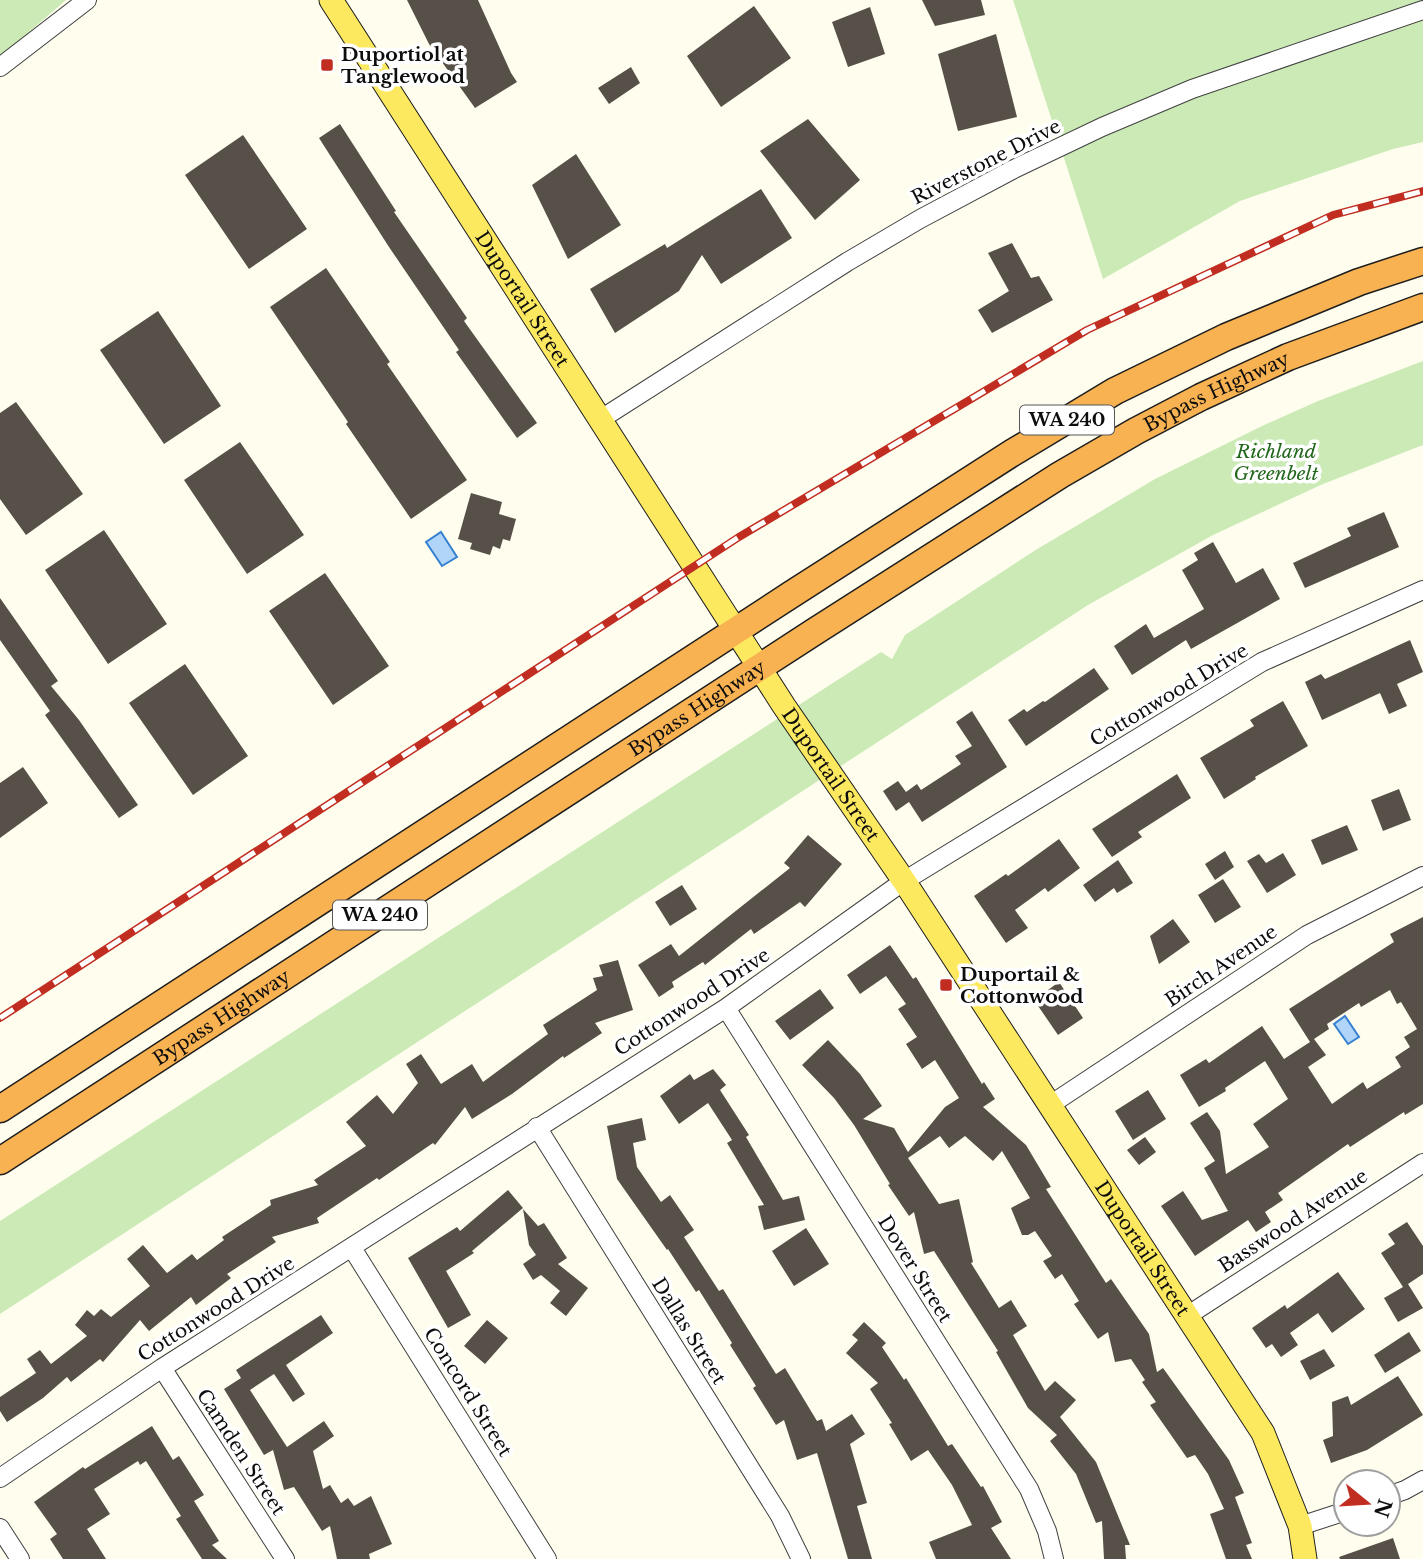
<svg xmlns="http://www.w3.org/2000/svg" width="1423" height="1559" viewBox="0 0 1423 1559" font-family="'Libre Baskerville',serif">
	<style>
		.green { fill: #cbeab6 }
		.water { fill: #b1d5f8; stroke: #3680d1; stroke-width: 2 }
		.building { fill: #565049; fill-rule: evenodd }
		.lines { fill: none; stroke-linecap: round; stroke-linejoin: round }
		.minor-casing { stroke: #404040; stroke-width: 20 }
		.major-casing { stroke: #1e1e1e; stroke-width: 25 }
		.highway-casing { stroke: #1e1e1e; stroke-width: 29 }
		.minor { stroke: #fff; stroke-width: 18 }
		.major { stroke: #fce960; stroke-width: 23 }
		.highway { stroke: #f8b252; stroke-width: 26 }
		.rail-casing { stroke: #c12d21; stroke-width: 8 }
		.rail { stroke: #fff; stroke-width: 5; stroke-dasharray: 16; stroke-linecap: butt }
		.poi-dot { fill: #c12d21; stroke: #fff; stroke-width: 2.5 }
		.labels { text-anchor: middle; dominant-baseline: central; stroke-width: 7; stroke-linejoin: round; paint-order: stroke }
		.shield { fill: #fff; stroke: #565656; stroke-width: 2 }
		.shield-label { font-size: 18px; font-weight: bold; fill: #0d0d0d }
		.poi-label { font-size: 19px; font-weight: bold; fill: #0d0d0d; stroke: #fff; text-anchor: start }
		.street-label { font-size: 19px; fill: #0d0d0d; stroke: #fff }
		.park-label { font-size: 19px; font-style: italic; fill: #22671c; stroke: #fff }
	</style>
	<rect width="100%" height="100%" fill="#fffeee"/>
	<!-- green -->
	<path class="green" d="M0,0H66L0,57Z
		M1013,0H1423V142L1393,149L1240,201L1103,279Z
		M1423,361V445L1323,484L1213,535L1088,605L0,1314V1221L881,652L892,659L905,635L1034,551L1155,479L1262,426L1318,401Z"/>
	<!-- water -->
	<path class="water" d="M441,532L457,557L442,566L426,542Z
		M1345,1016L1359,1037L1348,1044L1334,1024Z"/>
	<!-- building -->
	<path class="building" d="M407,0H478L511,73L517,82L475,108L429,44Z
		M922,0H981L985,15L935,26Z
		M754,6L791,58L721,107L687,56Z
		M870,7L885,54L848,67L832,22Z
		M996,34L1017,117L958,131L938,54Z
		M631,67L640,83L609,104L598,88Z
		M808,119L860,180L815,220L760,151Z
		M340,124L396,211L394,212L467,318L464,321L537,423L517,438L456,352L459,350L389,247L319,138Z
		M243,135L307,229L249,269L185,175Z
		M576,154L621,225L568,259L532,185Z
		M761,189L792,238L721,284L702,255L679,291L615,333L590,289L665,244L667,248Z
		M1012,243L1031,278L1039,276L1053,300L992,333L978,310L1009,291L988,253Z
		M326,268L390,362L387,364L467,480L411,519L346,424L348,422L270,307Z
		M158,311L221,406L164,444L100,350Z
		M16,402L83,494L26,535L0,499V413Z
		M240,442L304,535L247,574L184,480Z
		M471,493L502,502L499,514L516,519L510,541L503,539L500,549L493,546L490,555L470,549L472,543L458,539Z
		M1384,512L1399,547L1305,588L1293,563L1351,536L1347,528Z
		M104,530L167,624L108,664L45,570Z
		M1213,542L1236,583L1263,568L1280,599L1191,649L1186,640L1132,675L1114,646L1146,624L1154,638L1204,609L1182,570L1198,560L1194,553Z
		M325,573L389,666L333,705L269,611Z
		M0,598L58,681L51,686L79,720L138,805L119,818L45,715L50,711L0,640Z
		M1410,640L1423,672L1397,684L1407,706L1389,714L1380,693L1322,720L1305,682L1321,674L1325,679Z
		M185,664L248,756L193,795L129,703Z
		M1094,668L1109,689L1026,746L1008,720L1024,709L1027,712L1043,701L1045,702Z
		M1283,701L1308,746L1255,777L1256,779L1224,799L1200,758L1254,726L1250,720Z
		M972,711L1007,767L922,822L909,802L896,811L883,791L898,781L906,792L917,784L921,790L961,764L955,756L972,746L956,722Z
		M23,767L48,803L0,838V783Z
		M1177,774L1191,798L1138,832L1142,837L1112,857L1092,829Z
		M1399,789L1411,820L1383,831L1371,800Z
		M1347,825L1358,850L1322,865L1311,840Z
		M808,835L842,864L805,907L800,902L754,934L751,929L705,965L703,962L672,982L674,987L659,997L638,965L671,944L679,956L790,868L784,863Z
		M1059,839L1080,868L1048,892L1045,888L1015,910L1028,928L1006,943L974,896L1006,874L1008,876Z
		M1225,851L1234,867L1215,880L1205,864Z
		M1283,853L1296,875L1267,893L1247,861L1259,854L1266,863Z
		M1118,860L1133,883L1117,893L1114,888L1095,902L1083,885Z
		M1223,879L1241,907L1215,923L1198,895Z
		M682,885L697,909L670,926L655,902Z
		M1423,917V1104L1405,1115L1404,1112L1350,1147L1348,1144L1278,1193L1283,1200L1265,1212L1271,1222L1256,1232L1248,1220L1195,1256L1161,1206L1183,1191L1202,1220L1228,1211L1204,1168L1215,1161L1190,1123L1207,1112L1220,1131L1226,1174L1269,1147L1253,1124L1288,1099L1265,1061L1225,1088L1226,1091L1199,1107L1180,1075L1206,1059L1209,1063L1262,1026L1284,1059L1310,1042L1289,1009L1394,942L1390,934ZM1390,990L1397,1004L1401,1002L1417,1029L1404,1037L1410,1047L1395,1057L1401,1067L1367,1089L1363,1082L1332,1104L1308,1067L1326,1055L1314,1039L1329,1029L1327,1024L1359,1003L1361,1007Z
		M1173,919L1190,942L1159,964L1150,936Z
		M890,945L913,979L916,977L982,1084L984,1082L995,1099L983,1107L1026,1145L1051,1187L1046,1189L1106,1283L1111,1279L1149,1334L1157,1372L1163,1368L1229,1460L1244,1493L1235,1497L1252,1543L1246,1545L1252,1559H1226L1210,1514L1224,1509L1208,1474L1195,1455L1187,1458L1150,1405L1156,1402L1142,1382L1145,1380L1131,1359L1115,1362L1108,1332L1098,1339L1074,1304L1079,1301L1062,1274L1055,1279L1043,1261L1052,1256L1035,1231L1028,1235H1022L1011,1208L1030,1198L1002,1151L993,1161L965,1136L949,1148L940,1136L908,1158L939,1204L959,1199L973,1262L971,1263L999,1308L1011,1300L1027,1326L1013,1335L1045,1391L1055,1381L1076,1400L1060,1417L1096,1462L1130,1545H1125L1126,1559H1104L1102,1521L1096,1523L1076,1474L1050,1441L1057,1435L1028,1408L996,1352L998,1351L934,1251L924,1254L914,1212L909,1216L888,1185L890,1184L854,1125L834,1098L802,1065L828,1040L860,1074L882,1106L863,1119L894,1128L908,1152L945,1107L959,1098L935,1060L922,1069L906,1044L917,1037L898,1009L906,1004L886,976L860,994L847,975Z
		M618,960L633,1010L595,1023L602,1033L564,1058L563,1056L512,1094L472,1119L465,1107L435,1145L433,1143L379,1180L377,1178L317,1218L319,1223L272,1237L276,1242L227,1274L231,1278L196,1305L191,1297L149,1331L140,1320L103,1362L100,1359L71,1382L67,1377L43,1398L7,1422L0,1411V1397L36,1373L27,1359L40,1350L51,1364L87,1336L75,1325L87,1310L94,1316L101,1309L111,1317L150,1286L127,1259L143,1245L167,1273L192,1254L197,1260L224,1240L222,1237L271,1205L270,1200L318,1185L314,1180L366,1146L346,1122L377,1095L393,1114L418,1083L406,1064L421,1054L441,1084L472,1064L483,1082L548,1034L543,1025L597,990L593,978L603,976L599,965Z
		M1059,982L1083,1018L1058,1035L1034,1000Z
		M820,989L834,1008L790,1040L775,1021Z
		M713,1069L726,1085L720,1090L749,1135L746,1137L783,1200L799,1196L805,1220L764,1230L758,1206L764,1205L727,1143L732,1140L708,1103L679,1124L660,1096L690,1074L694,1080Z
		M1148,1090L1166,1119L1133,1140L1115,1111Z
		M642,1118L646,1140L633,1143L637,1167L661,1202L670,1195L694,1230L684,1237L719,1291L723,1289L776,1374L785,1368L817,1421L822,1419L826,1431L852,1414L865,1434L850,1444L867,1503L857,1506L872,1559H848L817,1453L797,1460L784,1420L776,1425L753,1388L756,1386L730,1345L732,1343L699,1290L696,1292L668,1249L667,1250L617,1179L607,1126Z
		M1145,1137L1156,1152L1139,1165L1127,1150Z
		M508,1190L523,1208L472,1251L474,1253L446,1271L471,1315L448,1328L408,1258L457,1227L460,1231Z
		M523,1209L538,1226L544,1223L567,1258L558,1264L588,1288L566,1316L550,1303L560,1291L541,1275L533,1280L523,1264L536,1255L529,1245Z
		M1407,1222L1423,1246V1274L1408,1284L1423,1308L1398,1322L1384,1298L1403,1287L1381,1253L1395,1244L1388,1234Z
		M806,1228L829,1264L794,1286L772,1251Z
		M1338,1272L1365,1309L1332,1333L1318,1313L1290,1333L1298,1345L1281,1357L1272,1344L1266,1348L1252,1328L1285,1305L1287,1309Z
		M321,1315L333,1333L286,1365L305,1394L293,1402L274,1374L250,1390L287,1447L324,1421L334,1436L313,1451L323,1489L330,1485L341,1503L348,1498L354,1506L371,1496L392,1544L369,1554L370,1559H337L330,1526L322,1531L294,1487L284,1490L273,1450L264,1455L224,1389L241,1378L236,1370Z
		M487,1320L508,1338L485,1364L464,1346Z
		M864,1322L886,1343L882,1347L904,1380L906,1378L948,1446L952,1444L981,1487L983,1486L1002,1522L991,1528L1011,1559H936L929,1542L972,1525L952,1485L928,1450L911,1461L889,1424L892,1423L870,1389L878,1383L846,1353L858,1340L852,1335Z
		M1409,1332L1421,1351L1385,1373L1374,1355Z
		M1324,1349L1335,1366L1310,1380L1300,1361Z
		M1398,1376L1423,1415L1367,1450L1331,1463L1323,1440L1333,1436L1332,1402L1348,1396L1351,1405Z
		M152,1426L173,1460L179,1456L204,1495L194,1501L219,1541L212,1545L227,1559H202L176,1519L181,1516L146,1461L140,1465L138,1461L94,1489L110,1514L87,1529L106,1559H63L50,1539L57,1534L34,1502L83,1467L85,1469Z
		M1393,1538L1400,1559H1340L1339,1557Z"/>
	<g class="lines">
		<defs>
			<path id="minor" d="M0,67L87,0
				M601,419L847,262L920,219L1014,169L1102,127L1192,89L1423,10
				M726,1008L1029,1489L1047,1531L1054,1559
				M1050,1105L1307,935L1423,876
				M537,1127L780,1516L801,1559
				M352,1248L547,1559
				M1187,1316L1423,1163
				M162,1368L285,1559
				M0,1478L162,1368L726,1008L904,881L1262,662L1423,590
				M1388,1496L1405,1490L1423,1480
				M1300,1526L1346,1511
				M0,1528L20,1559"/>
			<g id="major">
				<path id="s1" d="M331,0L784,706L904,881L1263,1433L1300,1526L1305,1559"/>
			</g>
			<g id="highway">
				<path d="M0,1109L792,594L1012,453L1115,391L1226,337L1359,282L1423,261"/>
				<path id="s2" d="M0,1161L814,632L1060,475L1136,431L1201,397L1288,357L1423,307"/>
			</g>
		</defs>
		<!-- minor casing -->
		<use href="#minor" class="minor-casing"/>
		<!-- major casing -->
		<use href="#major" class="major-casing"/>
		<!-- highway casing -->
		<use href="#highway" class="highway-casing"/>
		<!-- minor -->
		<use href="#minor" class="minor"/>
		<!-- major -->
		<use href="#major" class="major"/>
		<!-- highway -->
		<use href="#highway" class="highway"/>
		<defs>
			<path id="rail" d="M0,1018L739,537L1087,330L1333,215L1423,191"/>
		</defs>
		<!-- rail casing -->
		<use href="#rail" class="rail-casing"/>
		<!-- rail -->
		<use href="#rail" class="rail"/>
	</g>
	<!-- markers -->
	<g class="poi-dot">
		<rect x="320" y="58" width="14" height="14" rx="3.5"/>
		<rect x="939" y="978" width="14" height="14" rx="3.5"/>
	</g>
	<g class="labels">
		<!-- shield labels -->
		<g class="shield">
			<rect x="1020" y="405.5" width="94" height="29" rx="5"/>
			<rect x="333" y="900.5" width="94" height="29" rx="5"/>
		</g>
		<g class="shield-label">
			<text x="1067" y="420">WA 240</text>
			<text x="380" y="915">WA 240</text>
		</g>
		<!-- poi labels -->
		<g class="poi-label">
			<text x="341" y="54">Duportiol at<tspan x="341" dy="22">Tanglewood</tspan></text>
			<text x="960" y="974">Duportail &amp;<tspan x="960" dy="22">Cottonwood</tspan></text>
		</g>
		<!-- street labels -->
		<g class="street-label">
			<text transform="translate(986 162) rotate(-27)">Riverstone Drive</text>
			<text stroke="none"><textPath href="#s1" startOffset="355">Duportail Street</textPath></text>
			<text stroke="none"><textPath href="#s2" startOffset="1440">Bypass Highway</textPath></text>
			<text transform="translate(1169 695) rotate(-31)">Cottonwood Drive</text>
			<text stroke="none"><textPath href="#s2" startOffset="831">Bypass Highway</textPath></text>
			<text stroke="none"><textPath href="#s1" startOffset="922">Duportail Street</textPath></text>
			<text transform="translate(1221 966) rotate(-34)">Birch Avenue</text>
			<text transform="translate(692 1002) rotate(-33)">Cottonwood Drive</text>
			<text stroke="none"><textPath href="#s2" startOffset="264">Bypass Highway</textPath></text>
			<text transform="translate(1293 1221) rotate(-33)">Basswood Avenue</text>
			<text stroke="none"><textPath href="#s1" startOffset="1489">Duportail Street</textPath></text>
			<text transform="translate(915 1269) rotate(58)">Dover Street</text>
			<text transform="translate(216 1309) rotate(-32)">Cottonwood Drive</text>
			<text transform="translate(689 1331) rotate(58)">Dallas Street</text>
			<text transform="translate(468 1392) rotate(58)">Concord Street</text>
			<text transform="translate(241 1452) rotate(57)">Camden Street</text>
		</g>
		<!-- park labels -->
		<g class="park-label">
			<text x="1276" y="451">Richland<tspan x="1276" dy="22">Greenbelt</tspan></text>
		</g>
	</g>
	<!-- north arrow -->
	<g transform="translate(1367 1503) rotate(108)"><circle r="33" fill="#ffffff" stroke="#9e9e9e" stroke-width="2"/>
	<path d="M0-5L12 26L0 18L-12 26Z" fill="#c12d21"/>
	<text y="-10" font-size="19" font-weight="bold" text-anchor="middle" fill="#0d0d0d">N</text>
	</g>
</svg>
